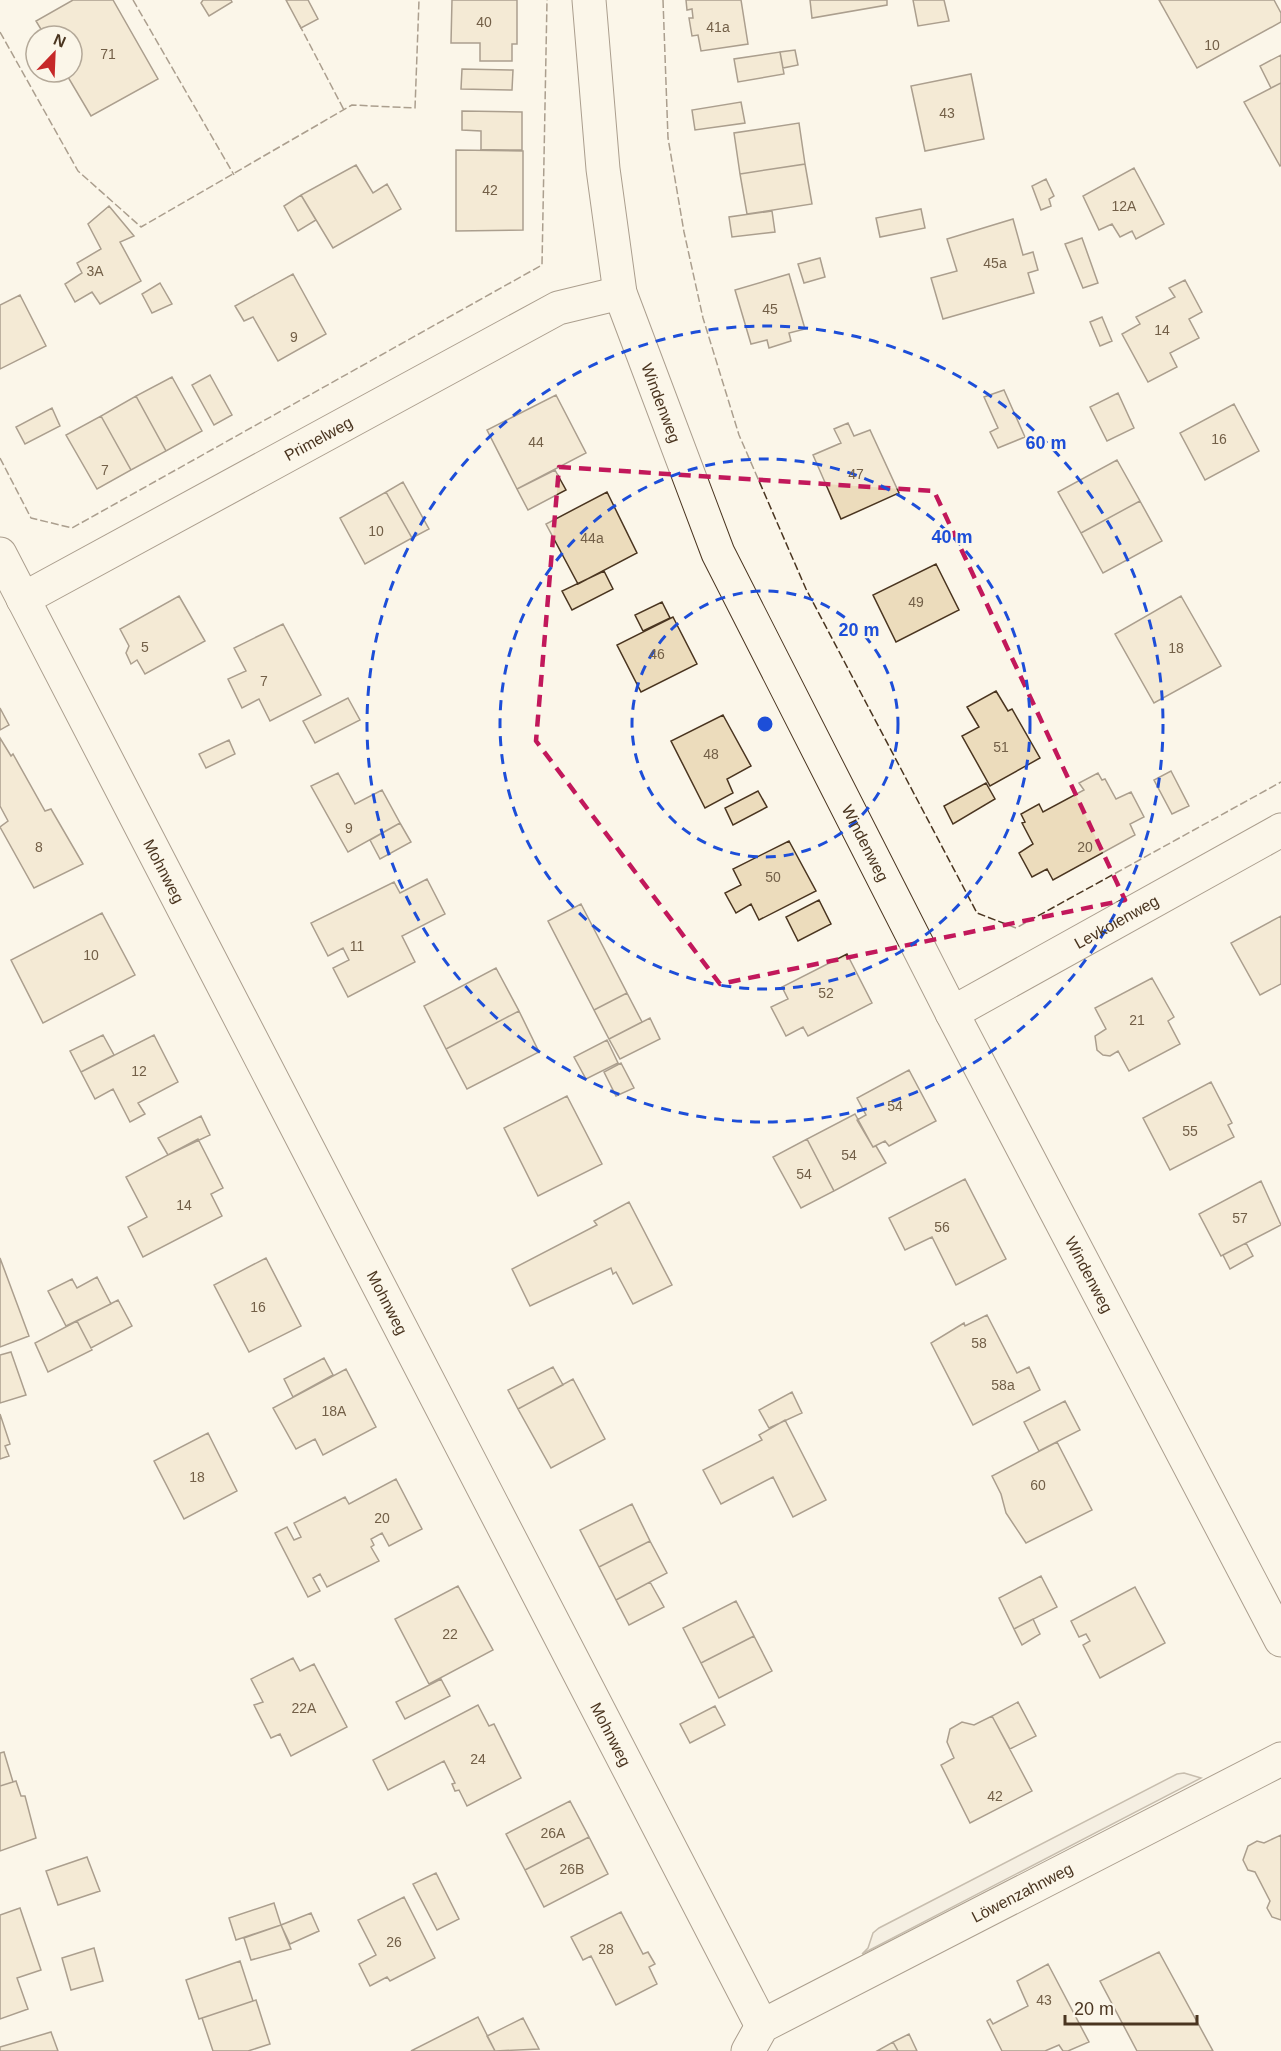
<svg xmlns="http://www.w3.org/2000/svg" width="1281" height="2051" viewBox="0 0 1281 2051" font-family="Helvetica,sans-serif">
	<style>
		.parking { fill: #ede7d9; stroke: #887966; stroke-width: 1.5 }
		.building { fill: #ecdcbc; stroke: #4a3520; stroke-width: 1.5 }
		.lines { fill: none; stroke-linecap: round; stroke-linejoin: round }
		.street-casing { stroke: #4a3520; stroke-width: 35 }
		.street { stroke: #fbf6e9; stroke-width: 33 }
		.fence { stroke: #4a3520; stroke-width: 1.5; stroke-dasharray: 8 3; stroke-linecap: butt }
		.marked { fill: none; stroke: #c2185b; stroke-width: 4.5; stroke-dasharray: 12 8; stroke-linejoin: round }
		.ring { fill: none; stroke: #1d4ed8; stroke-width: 3; stroke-dasharray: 10 8 }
		.labels { text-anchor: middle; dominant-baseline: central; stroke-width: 4.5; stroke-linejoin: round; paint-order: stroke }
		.number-label { font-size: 14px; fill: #725f47 }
		.street-label { font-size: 16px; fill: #4a3520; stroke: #fbf6e9 }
		.centre { fill: #1d4ed8; stroke: #fbf6e9; stroke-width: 3 }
		.ring-label { font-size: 18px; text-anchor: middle; font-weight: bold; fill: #1d4ed8; stroke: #fbf6e9; stroke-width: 4.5; stroke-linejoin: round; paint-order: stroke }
	</style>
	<rect width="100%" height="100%" fill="#fbf6e9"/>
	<!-- parking -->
	<path class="parking" d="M1184,1773L1201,1778L862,1954L868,1948L873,1933L879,1928L1177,1774Z"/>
	<!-- building -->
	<path class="building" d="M73,0H113L158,79L91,116L65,72H72V36H45L36,21Z
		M203,0H231L232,2L209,16L201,3Z
		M286,0H308L318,19L301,28Z
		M452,0H517V44H512V61H480V43H451Z
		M686,0H741L748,44L701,51L698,35L692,36L689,18H693L692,9L687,10Z
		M810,0H887V5L812,18Z
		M913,0H944L949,21L918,26Z
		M1159,0H1274L1281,13V22L1197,68Z
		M795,50L798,65L783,68L780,52Z
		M780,52L784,74L738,82L734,59Z
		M1281,55V83L1271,88L1260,66Z
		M462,69L513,70L512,90L461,89Z
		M971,74L984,139L925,151L911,86Z
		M1281,83V165L1280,166L1244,102Z
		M741,102L745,123L695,130L692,110Z
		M462,111L522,112V150H481V131L462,130Z
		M799,123L805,164L740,174L734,133Z
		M456,150L523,151V230L456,231Z
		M805,164L812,204L747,214L740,174Z
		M356,165L373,193L387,184L401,209L333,248L301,195Z
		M1134,168L1164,224L1136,239L1132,231L1120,237L1112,224L1099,230L1083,196Z
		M1046,179L1054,196L1049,199L1051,206L1041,210L1032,186Z
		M301,195L316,220L298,231L284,206Z
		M109,206L134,236L120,242L141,281L100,304L92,292L75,302L65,284L82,273L77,263L101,249L88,224Z
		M921,209L925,228L880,237L876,218Z
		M772,211L775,232L732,237L729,217Z
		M1013,219L1023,255L1033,252L1038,270L1028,273L1034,293L943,319L931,278L957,271L947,239Z
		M1082,238L1098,283L1083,288L1065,244Z
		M820,258L825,277L804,283L798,264Z
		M293,274L326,334L278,361L253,317L244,321L235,306Z
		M789,274L805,329L789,333L791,341L769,348L767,340L751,344L735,290Z
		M1185,280L1202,312L1189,319L1199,338L1170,353L1177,367L1148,382L1122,334L1140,324L1136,317L1175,297L1169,288Z
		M160,283L172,304L152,313L142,294Z
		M20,295L46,346L0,369V305Z
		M1102,317L1112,341L1100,346L1090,322Z
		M210,375L232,415L214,425L192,385Z
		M172,377L202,431L166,451L136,396Z
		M1004,390L1025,437L998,448L990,432L998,428L984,397Z
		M1118,393L1134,428L1107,441L1090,407Z
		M556,395L586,453L517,489L487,430Z
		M136,396L166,451L131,470L101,416Z
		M1234,404L1259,451L1205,480L1180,433Z
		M52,408L60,426L25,444L16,427Z
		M101,416L131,470L97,489L66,435Z
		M848,423L854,436L870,430L899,493L841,519L813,455L841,443L834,429Z
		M1117,460L1140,501L1081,533L1058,492Z
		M555,470L566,490L528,510L517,489Z
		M403,482L429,529L412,538L386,492Z
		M386,492L412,538L365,564L340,518Z
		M607,492L637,553L578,584L546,524Z
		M1140,501L1162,541L1103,573L1081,533Z
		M936,564L959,610L896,642L873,595Z
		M604,571L613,589L572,610L562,591Z
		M179,596L205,641L145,674L137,660L131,664L126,653L129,646L120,629Z
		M1181,596L1221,666L1154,703L1115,634Z
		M662,602L670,618L643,631L635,615Z
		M673,617L697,664L641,692L617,645Z
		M283,624L321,695L270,721L259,699L242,708L228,679L246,671L234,648Z
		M996,691L1008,711L1012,709L1040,758L990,786L962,736L979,727L967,707Z
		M348,698L360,720L315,743L303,721Z
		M0,708L9,725L0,730Z
		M723,715L751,766L727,779L733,793L705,808L671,741Z
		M0,738L11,756L13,754L45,811L51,809L83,864L34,888L0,827L8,821L0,806Z
		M229,740L235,754L206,768L199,754Z
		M1171,771L1189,806L1172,814L1154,780Z
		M338,773L355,804L382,790L400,823L348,852L311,786Z
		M1098,773L1102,780L1105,779L1116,799L1131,792L1144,817L1130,824L1135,835L1053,880L1047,869L1032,877L1019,853L1033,844L1022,823L1025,822L1021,814L1039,804L1043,812L1084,790L1079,783Z
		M986,783L995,799L953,824L944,806Z
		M758,791L767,807L733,825L725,808Z
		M400,823L411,842L380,859L370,840Z
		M789,841L816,891L759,920L751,904L736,913L725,893L741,885L733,869Z
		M427,879L445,914L402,936L415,962L348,997L333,968L349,960L343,948L328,956L311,923L394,882L400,893Z
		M819,900L831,924L798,941L786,917Z
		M581,904L627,993L594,1010L548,921Z
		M102,913L135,975L43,1023L11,960Z
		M1281,916V984L1260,995L1231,943Z
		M847,954L872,1003L808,1036L803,1027L786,1036L771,1007L788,999L782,987Z
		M496,968L519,1011L446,1049L424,1006Z
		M1152,978L1174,1017L1168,1021L1180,1044L1129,1071L1118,1051L1110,1056L1103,1055L1097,1050L1095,1036L1106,1029L1095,1008Z
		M627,993L642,1022L609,1039L594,1010Z
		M519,1011L539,1052L467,1089L446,1049Z
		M650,1018L660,1039L620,1059L609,1039Z
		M103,1035L114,1055L81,1072L70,1051Z
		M154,1035L178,1082L138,1103L145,1114L130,1122L113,1089L95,1099L81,1072Z
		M607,1040L618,1063L586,1079L574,1057Z
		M621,1063L634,1088L616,1096L604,1072Z
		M909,1070L936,1121L889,1146L885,1141L873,1147L857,1120L866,1115L857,1098Z
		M1211,1082L1232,1123L1228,1125L1234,1137L1170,1170L1143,1118Z
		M567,1096L602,1164L538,1196L504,1128Z
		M855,1114L873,1147L876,1146L886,1163L834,1191L807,1139Z
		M201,1116L210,1135L168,1155L158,1138Z
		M198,1139L223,1188L211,1194L222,1216L143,1257L128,1227L147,1217L126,1177Z
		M807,1139L834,1191L801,1208L773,1157Z
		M965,1179L1006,1259L956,1285L932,1237L905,1250L889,1218Z
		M1261,1181L1281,1225L1221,1256L1199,1214Z
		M629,1202L672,1285L633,1304L616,1272L613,1274L611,1268L530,1306L512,1269L597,1225L594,1221Z
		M1246,1243L1253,1256L1230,1269L1223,1255Z
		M0,1258L29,1336L0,1347Z
		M266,1258L301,1326L249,1352L214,1285Z
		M97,1277L111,1304L66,1326L48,1291L72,1279L77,1288Z
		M118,1300L132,1326L91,1348L77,1321Z
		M987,1315L1017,1373L1029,1367L1040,1390L973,1425L931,1343L964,1323L965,1326Z
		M77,1321L92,1350L48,1372L35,1343Z
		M11,1352L26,1395L0,1403V1355Z
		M324,1358L333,1375L293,1397L284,1379Z
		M553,1367L563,1385L518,1409L508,1390Z
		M346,1369L376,1427L323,1455L315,1439L296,1449L273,1408Z
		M573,1379L605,1439L551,1468L518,1409Z
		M792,1392L802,1413L769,1428L759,1410Z
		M1065,1401L1080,1430L1039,1451L1024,1422Z
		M0,1414L10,1444L5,1446L9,1456L0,1459Z
		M785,1420L826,1500L793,1517L773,1477L721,1504L703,1470L762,1440L759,1435Z
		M208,1433L237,1491L184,1519L154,1461Z
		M1057,1442L1092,1510L1026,1543L1006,1513L1001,1494L992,1476Z
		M396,1479L422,1529L389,1546L382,1533L371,1539L374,1545L371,1547L379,1561L327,1587L320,1574L313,1578L320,1591L308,1597L275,1533L287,1527L294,1540L301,1537L294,1523L345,1497L349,1504Z
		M632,1504L650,1541L599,1567L580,1530Z
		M650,1541L667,1573L616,1600L599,1567Z
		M1041,1576L1057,1607L1014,1629L999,1598Z
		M650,1582L664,1607L629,1625L616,1600Z
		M458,1586L493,1650L429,1684L395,1619Z
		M1135,1587L1165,1643L1100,1678L1083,1645L1090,1641L1086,1634L1079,1637L1071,1621Z
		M736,1601L754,1636L701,1663L683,1628Z
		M1033,1619L1040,1634L1022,1645L1014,1629Z
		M754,1636L772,1671L719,1698L701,1663Z
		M293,1658L300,1671L314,1664L347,1727L291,1756L280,1734L271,1738L254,1705L263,1702L251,1679Z
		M441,1679L450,1696L405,1719L396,1702Z
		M1018,1702L1036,1736L1010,1749L992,1716Z
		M478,1705L489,1726L494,1724L521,1778L467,1806L459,1790L455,1791L452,1784L455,1783L444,1761L388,1790L373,1760Z
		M715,1706L725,1725L690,1743L680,1724Z
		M992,1716L1032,1791L970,1823L941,1765L954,1758L947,1742L950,1729L962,1722L974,1725Z
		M4,1752L13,1782L0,1786V1753Z
		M16,1781L21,1796H25L36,1838L0,1851V1786Z
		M570,1801L589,1837L525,1870L506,1834Z
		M1281,1835V1920L1272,1917L1267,1908L1270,1901L1255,1872L1248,1870L1243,1860L1248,1846L1257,1841L1264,1843Z
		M589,1837L608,1874L544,1907L525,1870Z
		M87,1857L100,1891L58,1905L46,1871Z
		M436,1873L459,1919L437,1930L413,1884Z
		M404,1897L435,1958L390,1981L387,1977L370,1986L359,1964L376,1955L358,1920Z
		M274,1903L281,1925L236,1940L229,1918Z
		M20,1908L41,1970L17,1978L28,2009L0,2019V1915Z
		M621,1912L643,1954L648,1952L655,1964L649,1967L657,1984L616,2005L591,1956L583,1960L571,1937Z
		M311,1913L319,1931L290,1944L281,1925Z
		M281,1925L291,1949L251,1960L244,1938Z
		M94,1948L103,1981L71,1990L62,1958Z
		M1159,1952L1213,2051H1137L1100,1981Z
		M240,1961L253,2001L199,2019L186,1980Z
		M1048,1964L1089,2042L1068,2051H1063L1059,2045L1045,2051H1002L987,2021L990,2019L993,2024L1028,2006L1017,1981Z
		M256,2000L270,2044L248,2051H213L202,2018Z
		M478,2017L495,2051H411Z
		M523,2018L539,2049L495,2051L487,2036Z
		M51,2032L58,2051H0V2047Z
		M909,2034L917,2051H898L893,2042Z
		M893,2042L898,2051H877Z"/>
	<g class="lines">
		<defs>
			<g id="street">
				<path id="s1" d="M589,0L603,169L620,293L718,553L952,1013L1281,1640"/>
				<path id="s2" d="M0,554L762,2026"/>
				<path id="s3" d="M23,599L558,308L620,293"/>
				<path id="s4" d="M952,1013L1281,830"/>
				<path id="s5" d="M748,2051L762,2026L1281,1759"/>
			</g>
		</defs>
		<!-- street casing -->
		<use href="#street" class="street-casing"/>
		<!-- street -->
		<use href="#street" class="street"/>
		<!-- fence -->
		<path class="fence" d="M133,0L234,175
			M663,0L668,138L684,232L703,318L739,435L806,589L977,913L1016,928L1281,782
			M299,24L344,110
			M0,32L78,171L141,227L352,105L415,108L419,0
			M0,458L31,518L72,528L542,265L547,0"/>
	</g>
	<!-- marked area -->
	<path d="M0 0H1281V2051H0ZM559,467L934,491L1125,900L720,984L536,741Z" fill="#fbf6e9" fill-opacity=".55" fill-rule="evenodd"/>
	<path class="marked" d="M559,467L934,491L1125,900L720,984L536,741Z"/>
	<!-- distance rings -->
	<g class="ring">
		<circle cx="765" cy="724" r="133"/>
		<circle cx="765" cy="724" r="265"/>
		<circle cx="765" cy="724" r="398"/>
	</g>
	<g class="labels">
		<!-- number labels -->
		<g class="number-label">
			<text x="484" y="22">40</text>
			<text x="718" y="27">41a</text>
			<text x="1212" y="45">10</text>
			<text x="108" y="54">71</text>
			<text x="947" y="113">43</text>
			<text x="490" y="190">42</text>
			<text x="1124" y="206">12A</text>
			<text x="995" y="263">45a</text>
			<text x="95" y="271">3A</text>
			<text x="770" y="309">45</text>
			<text x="1162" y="330">14</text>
			<text x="294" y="337">9</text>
			<text x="1219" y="439">16</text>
			<text x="536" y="442">44</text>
			<text x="105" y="470">7</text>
			<text x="856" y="474">47</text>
			<text x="376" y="531">10</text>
			<text x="592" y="538">44a</text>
			<text x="916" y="602">49</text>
			<text x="145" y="647">5</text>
			<text x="1176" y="648">18</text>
			<text x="657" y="654">46</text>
			<text x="264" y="681">7</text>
			<text x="1001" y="747">51</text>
			<text x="711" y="754">48</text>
			<text x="349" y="828">9</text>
			<text x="39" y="847">8</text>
			<text x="1085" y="847">20</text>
			<text x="773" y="877">50</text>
			<text x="357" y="946">11</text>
			<text x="91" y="955">10</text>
			<text x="826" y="993">52</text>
			<text x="1137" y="1020">21</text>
			<text x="139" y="1071">12</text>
			<text x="895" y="1106">54</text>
			<text x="1190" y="1131">55</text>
			<text x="849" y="1155">54</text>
			<text x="804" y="1174">54</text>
			<text x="184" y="1205">14</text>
			<text x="1240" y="1218">57</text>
			<text x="942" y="1227">56</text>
			<text x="258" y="1307">16</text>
			<text x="979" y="1343">58</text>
			<text x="1003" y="1385">58a</text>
			<text x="334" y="1411">18A</text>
			<text x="197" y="1477">18</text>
			<text x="1038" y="1485">60</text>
			<text x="382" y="1518">20</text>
			<text x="450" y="1634">22</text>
			<text x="304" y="1708">22A</text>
			<text x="478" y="1759">24</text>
			<text x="995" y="1796">42</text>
			<text x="553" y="1833">26A</text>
			<text x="572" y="1869">26B</text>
			<text x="394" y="1942">26</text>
			<text x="606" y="1949">28</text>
			<text x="1044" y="2000">43</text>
		</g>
		<!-- street labels -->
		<g class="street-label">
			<text stroke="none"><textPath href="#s1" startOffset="412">Windenweg</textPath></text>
			<text stroke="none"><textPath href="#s3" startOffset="336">Primelweg</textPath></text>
			<text stroke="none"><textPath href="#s1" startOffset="898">Windenweg</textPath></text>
			<text stroke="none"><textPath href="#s2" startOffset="357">Mohnweg</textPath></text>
			<text stroke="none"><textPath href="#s4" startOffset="188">Levkoienweg</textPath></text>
			<text stroke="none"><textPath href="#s1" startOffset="1384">Windenweg</textPath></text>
			<text stroke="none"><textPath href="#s2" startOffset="843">Mohnweg</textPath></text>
			<text stroke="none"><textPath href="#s2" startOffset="1329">Mohnweg</textPath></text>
			<text stroke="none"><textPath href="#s5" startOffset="321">Löwenzahnweg</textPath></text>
		</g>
	</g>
	<circle cx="765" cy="724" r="9" class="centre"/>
	<g class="ring-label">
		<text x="1046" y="449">60 m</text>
		<text x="952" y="543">40 m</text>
		<text x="859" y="636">20 m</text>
	</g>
	<!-- north arrow -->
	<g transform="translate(54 54) rotate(23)"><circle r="28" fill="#fbf6e9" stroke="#b4a999" stroke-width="1.5"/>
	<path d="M0-4.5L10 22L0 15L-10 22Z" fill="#c62828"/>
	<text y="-9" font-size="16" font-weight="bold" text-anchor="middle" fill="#4a3520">N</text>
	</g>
	<!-- scale -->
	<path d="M1065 2015v9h132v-9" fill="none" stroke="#4a3520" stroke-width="3"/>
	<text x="1074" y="2015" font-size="18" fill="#4a3520" stroke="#fbf6e9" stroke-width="4.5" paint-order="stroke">20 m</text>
</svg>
